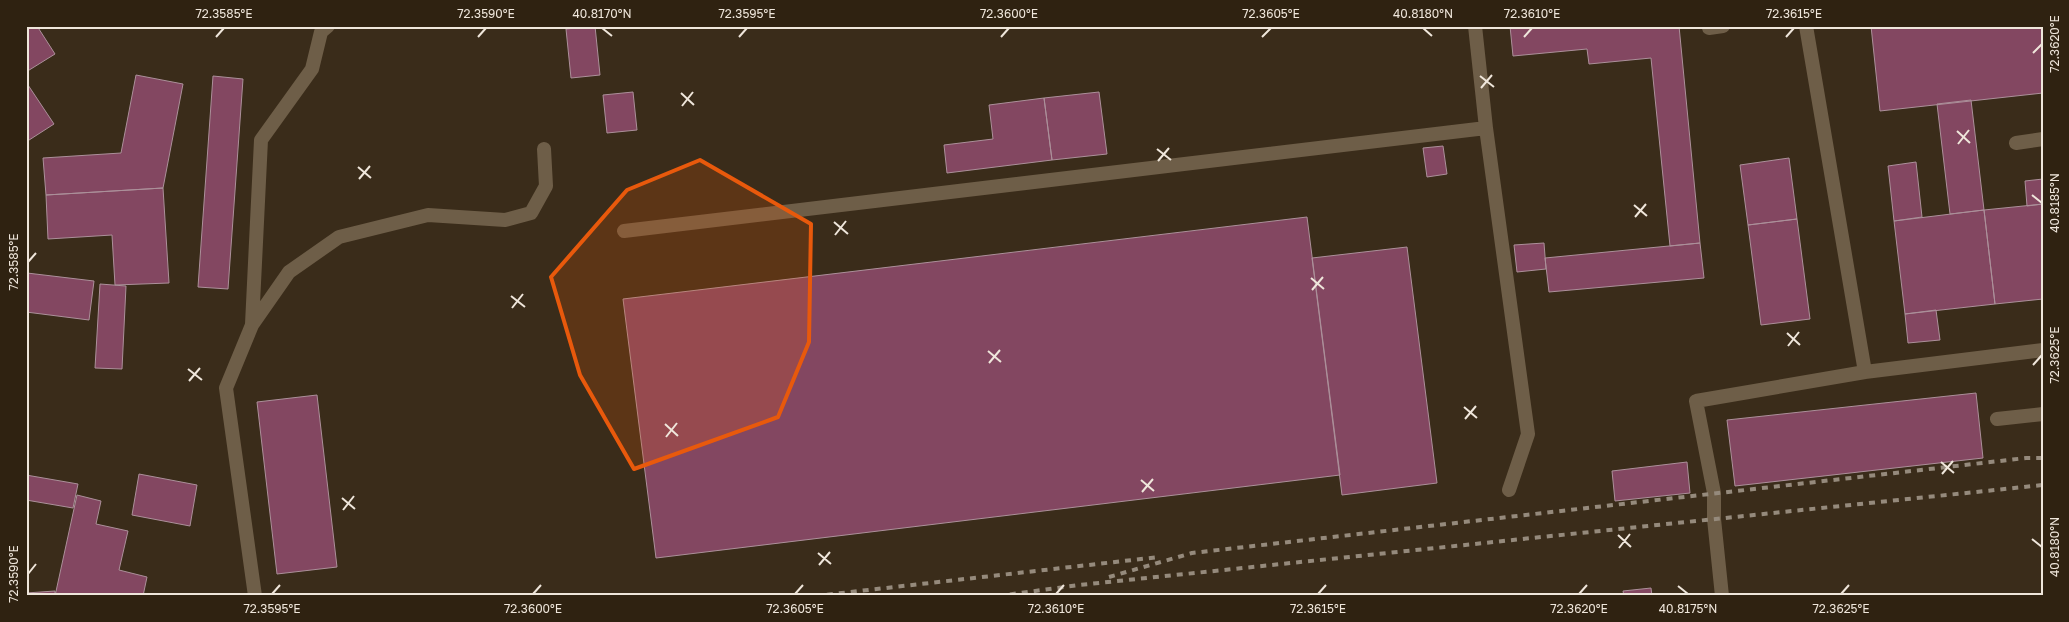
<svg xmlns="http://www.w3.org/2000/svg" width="2069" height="622" viewBox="0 0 2069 622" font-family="'Golos Text',sans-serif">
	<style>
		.building { fill: #834761; stroke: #ac909a }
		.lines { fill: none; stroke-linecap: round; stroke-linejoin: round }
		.service { stroke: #6e5e48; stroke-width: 14 }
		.rail { stroke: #958a7c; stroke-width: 4; stroke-dasharray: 6 6; stroke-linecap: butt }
		.marked { fill: #e8590c; fill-opacity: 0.2; stroke: #e8590c; stroke-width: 4; stroke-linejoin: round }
		.ticks { fill: none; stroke: #efe6db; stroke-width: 2 }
		.neatline { fill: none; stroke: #efe6db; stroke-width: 2 }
		.ticks-label { font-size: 12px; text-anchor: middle; fill: #efe6db }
	</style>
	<rect width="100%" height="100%" fill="#3a2c1a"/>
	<!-- building -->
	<path class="building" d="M26,26H37L55,54L26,72Z
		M595,26L600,75L571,78L566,29Z
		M1510,26H1679L1700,243L1670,246L1651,58L1589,64L1587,49L1513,56Z
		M1871,26H2043V93L1880,111Z
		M136,75L183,84L163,188L46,195L43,158L121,153Z
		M213,76L243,79L228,289L198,287Z
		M26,82L54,124L26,142Z
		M633,92L637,130L607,133L603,95Z
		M1099,92L1107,154L1052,160L1044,98Z
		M1044,98L1052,160L947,173L944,145L993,139L989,105Z
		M1971,100L1984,210L1950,214L1937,104Z
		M1443,146L1447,174L1427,177L1423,148Z
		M1789,158L1797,219L1748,225L1740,165Z
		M1916,162L1922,217L1894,221L1888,166Z
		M2043,179V204L2027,206L2025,181Z
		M163,188L169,283L115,285L112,235L48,239L46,195Z
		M2043,204V299L1995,304L1984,210Z
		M1984,210L1995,304L1905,314L1894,221Z
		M1307,217L1340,475L656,558L623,299Z
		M1797,219L1810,319L1761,325L1748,225Z
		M1544,243L1546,269L1517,272L1514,245Z
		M1700,243L1704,278L1549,292L1545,258Z
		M1407,247L1437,483L1342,495L1312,258Z
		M27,273L94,281L89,320L26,312Z
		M100,284L126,286L122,369L95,368Z
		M1936,310L1940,340L1908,343L1905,314Z
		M1976,393L1983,458L1735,486L1727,420Z
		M317,395L337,567L277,574L257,402Z
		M1687,462L1690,493L1615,501L1612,471Z
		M139,474L197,485L190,526L132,515Z
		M26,475L78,484L73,508L26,500Z
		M77,495L101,501L96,524L128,531L119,570L147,577L143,596H55Z
		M1651,588L1652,596H1624L1623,591Z
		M55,591V596H26V593Z"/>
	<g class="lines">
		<!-- service -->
		<path class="service" d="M1806,26L1865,372L2043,350
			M1709,28L1723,26
			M1486,128L1528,434L1509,490
			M2016,143L2043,139
			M624,231L1486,128L1475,26
			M252,324L261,140L312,69L321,32L328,26
			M1997,419L2043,414
			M255,596L226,388L252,325L289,272L339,237L428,215L505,220L531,213L546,186L544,149
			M1722,596L1714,519V493L1696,401L1865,372"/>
		<!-- rail -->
		<path class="rail" d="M1109,577L1192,553L2026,458H2043
			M815,596L1159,557
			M998,596L1079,585L2043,485"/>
	</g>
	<!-- marked area -->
	<path class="marked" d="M700,160L811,224L809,342L778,417L634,469L580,375L551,277L627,190Z"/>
	<!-- ticks -->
	<path class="ticks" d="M602,28L612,36M1423,28L1432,36M216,37L224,28M478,37L486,28M739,37L747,28M1001,37L1009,28M1262,37L1271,28M1524,37L1532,28M1786,37L1794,28M2033,53L2042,44M1480,76L1494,87M1481,88L1492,75M681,93L694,105M682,106L693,92M1957,131L1970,143M1958,144L1969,130M1157,149L1171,160M1158,161L1169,148M358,167L371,178M359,179L370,166M2032,195L2042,203M1634,205L1647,216M1635,217L1646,204M834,222L848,234M835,235L846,221M28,262L36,253M1311,278L1324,289M1312,290L1323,277M511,296L525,307M512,308L523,294M1787,333L1800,345M1788,346L1799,332M988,351L1001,362M989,363L1000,350M2033,365L2042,355M188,369L202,380M189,381L200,368M1464,407L1477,418M1465,419L1476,406M665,424L678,436M666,437L677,423M1941,462L1954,473M1942,474L1953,461M1141,480L1154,491M1142,492L1153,479M342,498L355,509M343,510L354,496M1618,535L1631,547M2032,539L2042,547M1619,548L1630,534M818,553L831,564M819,565L830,552M28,574L36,564M1678,586L1688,594M272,594L280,585M533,594L541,585M795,594L803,585M1056,594L1064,585M1318,594L1326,585M1579,594L1587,585M1841,594L1849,585"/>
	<!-- border -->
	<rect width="2069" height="622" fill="none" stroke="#2f2211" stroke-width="55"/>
	<rect x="28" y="28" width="2014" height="566" class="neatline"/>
	<g class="ticks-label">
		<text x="224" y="18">72.3585°E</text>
		<text x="486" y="18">72.3590°E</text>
		<text x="602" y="18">40.8170°N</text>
		<text x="747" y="18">72.3595°E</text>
		<text x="1009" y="18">72.3600°E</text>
		<text x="1271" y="18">72.3605°E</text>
		<text x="1423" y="18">40.8180°N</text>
		<text x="1532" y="18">72.3610°E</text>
		<text x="1794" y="18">72.3615°E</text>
		<text transform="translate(2055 44) rotate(-90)" y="4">72.3620°E</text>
		<text transform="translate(2055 203) rotate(-90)" y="4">40.8185°N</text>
		<text transform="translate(14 262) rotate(-90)" y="4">72.3585°E</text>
		<text transform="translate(2055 355) rotate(-90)" y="4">72.3625°E</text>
		<text transform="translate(2055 547) rotate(-90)" y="4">40.8180°N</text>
		<text transform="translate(14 574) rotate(-90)" y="4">72.3590°E</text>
		<text x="272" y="613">72.3595°E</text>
		<text x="533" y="613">72.3600°E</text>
		<text x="795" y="613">72.3605°E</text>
		<text x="1056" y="613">72.3610°E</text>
		<text x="1318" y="613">72.3615°E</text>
		<text x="1579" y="613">72.3620°E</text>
		<text x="1688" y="613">40.8175°N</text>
		<text x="1841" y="613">72.3625°E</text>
	</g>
</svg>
